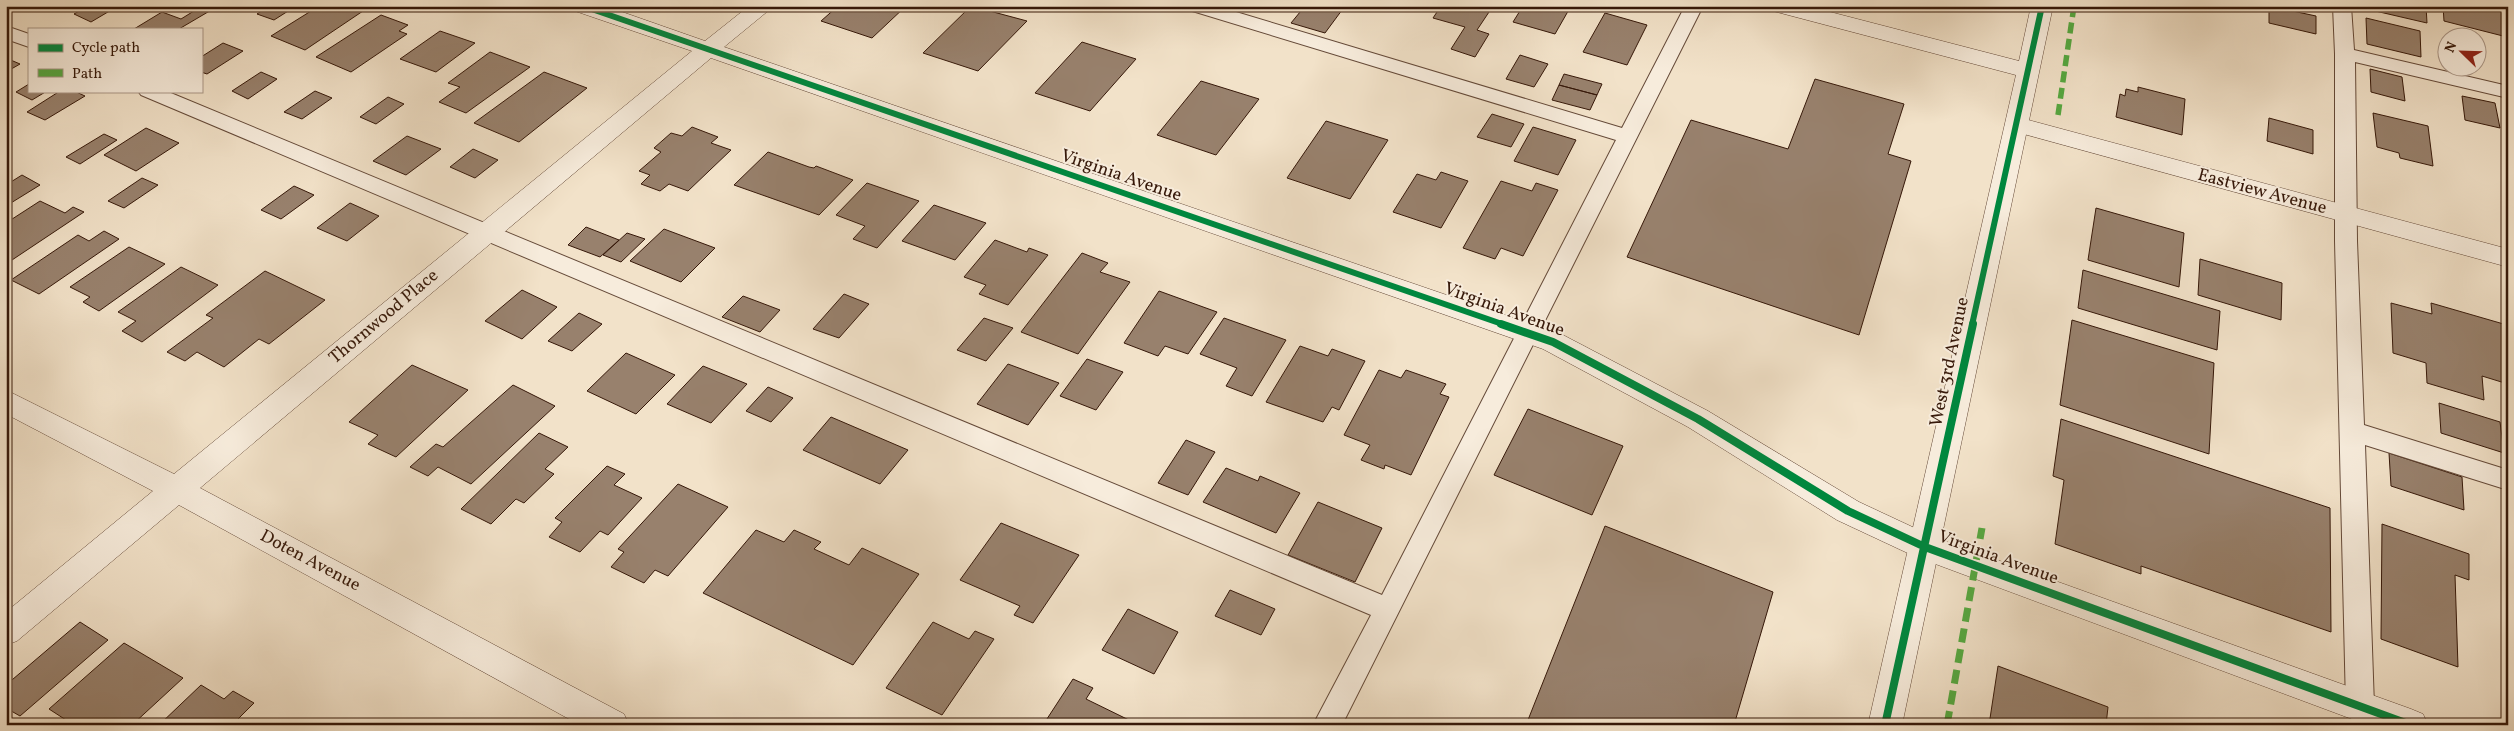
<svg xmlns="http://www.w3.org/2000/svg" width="2514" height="731" viewBox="0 0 2514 731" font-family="Vollkorn,serif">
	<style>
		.building { fill: #98816d; stroke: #361809 }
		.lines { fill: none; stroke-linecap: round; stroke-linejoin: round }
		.service-casing { stroke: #654a39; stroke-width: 2 }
		.minor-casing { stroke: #654a39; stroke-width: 1 }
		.tertiary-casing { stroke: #654a39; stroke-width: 1 }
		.service { fill: #f7ecdc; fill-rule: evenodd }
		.minor { fill: #f7ecdc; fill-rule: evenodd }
		.tertiary { fill: #f7ecdc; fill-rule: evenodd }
		.quiet-far1 { stroke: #55a941; stroke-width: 5.5; stroke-dasharray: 11 5.5; stroke-linecap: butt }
		.quiet { stroke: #55a941; stroke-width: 7; stroke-dasharray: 14 7; stroke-linecap: butt }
		.cycleway-far1-casing { stroke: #f7ecdc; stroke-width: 9 }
		.cycleway-casing { stroke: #f7ecdc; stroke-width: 11 }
		.cycleway-far1 { stroke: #00873e; stroke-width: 6 }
		.cycleway { stroke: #00873e; stroke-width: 8 }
		.labels { text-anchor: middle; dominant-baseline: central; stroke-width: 4; stroke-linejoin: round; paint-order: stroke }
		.street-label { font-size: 18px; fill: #361809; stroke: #f7ecdc }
	</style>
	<rect width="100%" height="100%" fill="#f2e2c9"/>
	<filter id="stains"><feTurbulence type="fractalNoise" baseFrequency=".004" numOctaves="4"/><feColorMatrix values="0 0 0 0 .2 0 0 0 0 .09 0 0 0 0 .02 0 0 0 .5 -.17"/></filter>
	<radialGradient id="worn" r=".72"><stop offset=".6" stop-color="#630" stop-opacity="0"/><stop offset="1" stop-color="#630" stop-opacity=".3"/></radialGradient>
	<!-- building -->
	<path class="building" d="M88,6H118L91,22L74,14Z
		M202,6H226L219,11L213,9L179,29H134L162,12L181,19Z
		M296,6L274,20L257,14L266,8L263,6Z
		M319,6H354L363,11L305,50L271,36Z
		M838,6H906L872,38L821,21Z
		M971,6L1027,21L978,71L923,53Z
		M1305,6H1345L1325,33L1291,23Z
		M1441,6H1493L1477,30L1489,34L1475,57L1451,49L1465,27L1433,18Z
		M1523,6H1571L1555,34L1513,22Z
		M2269,6L2316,16V34L2269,23Z
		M2371,6H2426L2427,23L2371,10Z
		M2443,6H2504L2507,37L2444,21Z
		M1605,13L1647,25L1627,65L1583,52Z
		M381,15L408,25L399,31L407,34L351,72L316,57Z
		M2366,18L2420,31L2421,57L2367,44Z
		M440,31L475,43L436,72L400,59Z
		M1082,42L1136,59L1090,111L1035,93Z
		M223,43L243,51L207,74L201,72V57Z
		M490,52L530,67L466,113L439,102L460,87L448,83Z
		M1520,55L1548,64L1534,87L1506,79Z
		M6,58L20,64L6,72Z
		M2370,69L2402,77L2405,101L2371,92Z
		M261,72L277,79L248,99L232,91Z
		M544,72L587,88L519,142L474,123Z
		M1564,74L1602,84L1597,95L1559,85Z
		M1815,79L1904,104L1888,154L1911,161L1859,335L1627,257L1691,120L1788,149Z
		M1201,81L1259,99L1216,155L1157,135Z
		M29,84V91H47L32,100L16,92Z
		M1559,85L1597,95L1590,110L1552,100Z
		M2138,87L2185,99L2182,135L2116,117L2120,94L2125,96L2126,89L2138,92Z
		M60,91H74L85,96L45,120L27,112Z
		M315,91L332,98L302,119L284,112Z
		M2462,96L2495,103L2500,128L2465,120Z
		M388,97L404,104L376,124L360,117Z
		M2373,113L2428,126L2433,166L2400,158L2399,153L2377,147Z
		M1492,114L1524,124L1511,147L1477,137Z
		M2269,118L2313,130V154L2267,141Z
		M1326,121L1388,140L1350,199L1287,178Z
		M692,127L718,137L711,143L731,150L688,191L669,184L660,191L641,184L650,175L639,171L661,152L654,148L671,133L682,136Z
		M1533,127L1576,140L1558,175L1514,161Z
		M146,128L179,143L136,171L104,155Z
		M104,134L117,140L80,164L66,157Z
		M407,136L441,149L406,175L373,161Z
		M473,149L498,160L475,178L450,167Z
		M768,152L809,167L814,168L816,166L853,180L819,215L734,185Z
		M1441,172L1468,181L1441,228L1393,212L1417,174L1436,180Z
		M22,175L40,185L6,206V185Z
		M142,178L158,185L124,208L108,201Z
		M1501,181L1532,191L1536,183L1558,190L1523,256L1501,248L1495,259L1463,248Z
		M867,183L919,201L877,248L853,239L865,226L836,215Z
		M294,186L314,195L281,219L261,210Z
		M40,201L65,213L73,207L84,212L6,264V223Z
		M350,203L379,216L347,241L317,228Z
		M934,205L986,223L955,260L902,241Z
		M2096,208L2184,233L2179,287L2088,260Z
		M586,227L619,240L600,257L568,245Z
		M664,229L715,248L681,282L630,261Z
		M104,231L119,239L39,294L11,280L78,235L89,241Z
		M627,233L645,239L621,262L603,255Z
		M995,240L1027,252L1029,248L1048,255L1008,305L979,294L986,285L964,277Z
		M129,247L165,264L99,311L83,302L90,297L70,287Z
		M1082,253L1108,263L1100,272L1130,282L1078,354L1021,332Z
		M2200,259L2282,283L2281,320L2198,295Z
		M181,267L218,285L142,342L122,331L136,321L118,312Z
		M2083,270L2220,311L2217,350L2078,308Z
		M265,271L325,300L269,344L259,339L224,367L197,352L185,361L167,352L213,318L206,315Z
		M522,290L557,307L522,339L485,321Z
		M1159,291L1217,312L1188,354L1165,346L1158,356L1124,343Z
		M844,294L869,304L839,338L813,329Z
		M743,296L780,310L760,332L722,317Z
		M2391,303L2432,314L2431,303L2507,325L2508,384L2482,376L2484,400L2427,383L2426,363L2393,353Z
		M579,313L602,324L572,351L548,341Z
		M984,318L1013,328L986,361L957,350Z
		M1224,318L1286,340L1252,396L1226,386L1237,368L1200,354Z
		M2072,320L2214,363L2209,454L2060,405Z
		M1300,346L1328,356L1332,349L1365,361L1339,410L1332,407L1323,422L1266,402Z
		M626,353L675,375L636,414L587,391Z
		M1087,359L1123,372L1096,410L1060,396Z
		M1008,364L1059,383L1028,425L977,404Z
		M412,365L468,390L396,457L368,444L378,435L349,422Z
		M703,366L747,384L711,423L667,404Z
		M1379,370L1401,378L1406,370L1446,384L1440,394L1449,397L1411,475L1385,465L1384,469L1361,460L1370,445L1344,435Z
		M513,385L555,406L471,484L438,467L428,476L410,467L436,444L443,447Z
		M768,387L793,398L771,422L746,411Z
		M2439,403L2500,422L2504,453L2441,433Z
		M1528,409L1623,446L1592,515L1494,475Z
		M831,417L908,450L880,484L803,450Z
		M2061,419L2330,508L2331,632L2141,566V574L2055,544L2064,480L2053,476Z
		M539,433L568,447L545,469L554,474L524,503L516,499L491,524L461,509Z
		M1186,440L1215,452L1188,495L1158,483Z
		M2389,453L2462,477L2464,510L2391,486Z
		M607,466L625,474L614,485L642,498L608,535L600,531L580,552L549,537L562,522L555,518Z
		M1226,468L1258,481L1260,476L1300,493L1276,533L1203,502Z
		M678,484L728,507L668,576L655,570L644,583L611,567L624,552L618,549Z
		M1318,502L1382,528L1355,582L1288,555Z
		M1001,523L1079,555L1033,623L1014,615L1020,606L960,580Z
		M2382,524L2469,554V580L2455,575L2458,667L2381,639Z
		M1605,526L1773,592L1734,725H1526Z
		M756,530L784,542L794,530L821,542L814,549L849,565L862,548L919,574L853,665L703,593Z
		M1230,590L1275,609L1261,635L1215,616Z
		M1128,609L1178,632L1154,674L1102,650Z
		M80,622L108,640L20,716L6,708V685Z
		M933,622L969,639L975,631L994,639L942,715L886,688Z
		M124,643L183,678L132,725H61L66,720L49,709Z
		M1998,666L2108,707L2106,725H1989Z
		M1073,679L1093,688L1086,699L1133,722L1131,725H1043Z
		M201,685L224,699L233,691L254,703L232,725H159Z"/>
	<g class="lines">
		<defs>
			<path id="service" d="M1187,6H1216L1622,128L1685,6H1703L1342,725H1313L1371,615L141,95L138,91H166L1382,595L1616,140L1189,10Z
				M2333,6H2351L2354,50L2508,86V98L2355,62L2357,241L2364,425L2508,470V490L2365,445L2374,706L2370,715L2360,719L2350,715L2346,706L2335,241V54Z
				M6,26L29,34V47L6,39Z"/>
			<path id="minor" d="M572,6H605L705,41L749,6H774L724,47L1563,335L1708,411L1859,502L1936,538L2411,709L2423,714L2428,725H2368L1914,556L1837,520L1688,427L1543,349L711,58L200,488L624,714L629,725H580L179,505L17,641L6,645V612L153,491L6,414V390L174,474L692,51L575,11Z
				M2017,117L2508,249V267L2009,130L2005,125L2009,120Z"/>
			<path id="tertiary" d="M1770,6H1807L2019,61L2031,6H2053L1902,725H1868L2016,75L1773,11Z"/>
		</defs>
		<!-- service casing -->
		<use href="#service" class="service-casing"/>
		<!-- minor casing -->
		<use href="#minor" class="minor-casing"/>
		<!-- tertiary casing -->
		<use href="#tertiary" class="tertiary-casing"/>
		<!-- service -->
		<use href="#service" class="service"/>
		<!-- minor -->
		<use href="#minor" class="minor"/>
		<!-- tertiary -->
		<use href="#tertiary" class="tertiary"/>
		<!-- quiet-far1 -->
		<path class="quiet-far1" d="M2058,115L2074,6"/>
		<!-- quiet -->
		<path class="quiet" d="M1947,725L1982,528"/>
		<defs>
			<path id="cycleway-far1" d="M583,6L1505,325
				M1972,325L2042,6"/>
			<path id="cycleway" d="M1501,324L1553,342L1698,419L1848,511L1925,547L2411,725
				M1885,725L1973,324"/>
		</defs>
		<!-- cycleway-far1 casing -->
		<use href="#cycleway-far1" class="cycleway-far1-casing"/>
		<!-- cycleway casing -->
		<use href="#cycleway" class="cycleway-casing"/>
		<!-- cycleway-far1 -->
		<use href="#cycleway-far1" class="cycleway-far1"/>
		<!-- cycleway -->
		<use href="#cycleway" class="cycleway"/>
	</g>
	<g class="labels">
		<!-- street labels -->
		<g class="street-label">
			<text transform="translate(1121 176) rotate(19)">Virginia Avenue</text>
			<text transform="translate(2262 192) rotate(15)">Eastview Avenue</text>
			<text transform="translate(1504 310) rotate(20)">Virginia Avenue</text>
			<text transform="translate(384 317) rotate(-40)">Thornwood Place</text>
			<text transform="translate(1950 362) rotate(-78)">West 3rd Avenue</text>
			<text transform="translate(1998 558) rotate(20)">Virginia Avenue</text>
			<text transform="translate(310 561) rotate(28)">Doten Avenue</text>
		</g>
	</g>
	<!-- margin -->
	<rect width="2514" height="731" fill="none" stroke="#f2e2c9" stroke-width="25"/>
	<rect x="8" y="8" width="2499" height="716" fill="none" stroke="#361809" stroke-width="2.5"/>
	<rect x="12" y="12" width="2489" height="706" fill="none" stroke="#361809"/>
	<!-- legend -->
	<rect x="28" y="28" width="175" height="65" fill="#f7ecdc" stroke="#aa9788"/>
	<rect x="38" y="44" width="25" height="8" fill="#00873e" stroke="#aa9788"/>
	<text x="72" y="52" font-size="15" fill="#361809">Cycle path</text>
	<rect x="38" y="69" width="25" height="8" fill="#55a941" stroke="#aa9788"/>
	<text x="72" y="78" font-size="15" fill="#361809">Path</text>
	<!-- north arrow -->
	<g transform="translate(2462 52) rotate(293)"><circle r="24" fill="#f7ecdc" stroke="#aa9788"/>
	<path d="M0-4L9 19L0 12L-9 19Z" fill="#8f2418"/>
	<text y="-8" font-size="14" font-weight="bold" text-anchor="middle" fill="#361809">N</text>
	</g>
	<rect width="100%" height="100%" filter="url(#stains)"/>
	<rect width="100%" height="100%" fill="url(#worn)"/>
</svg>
